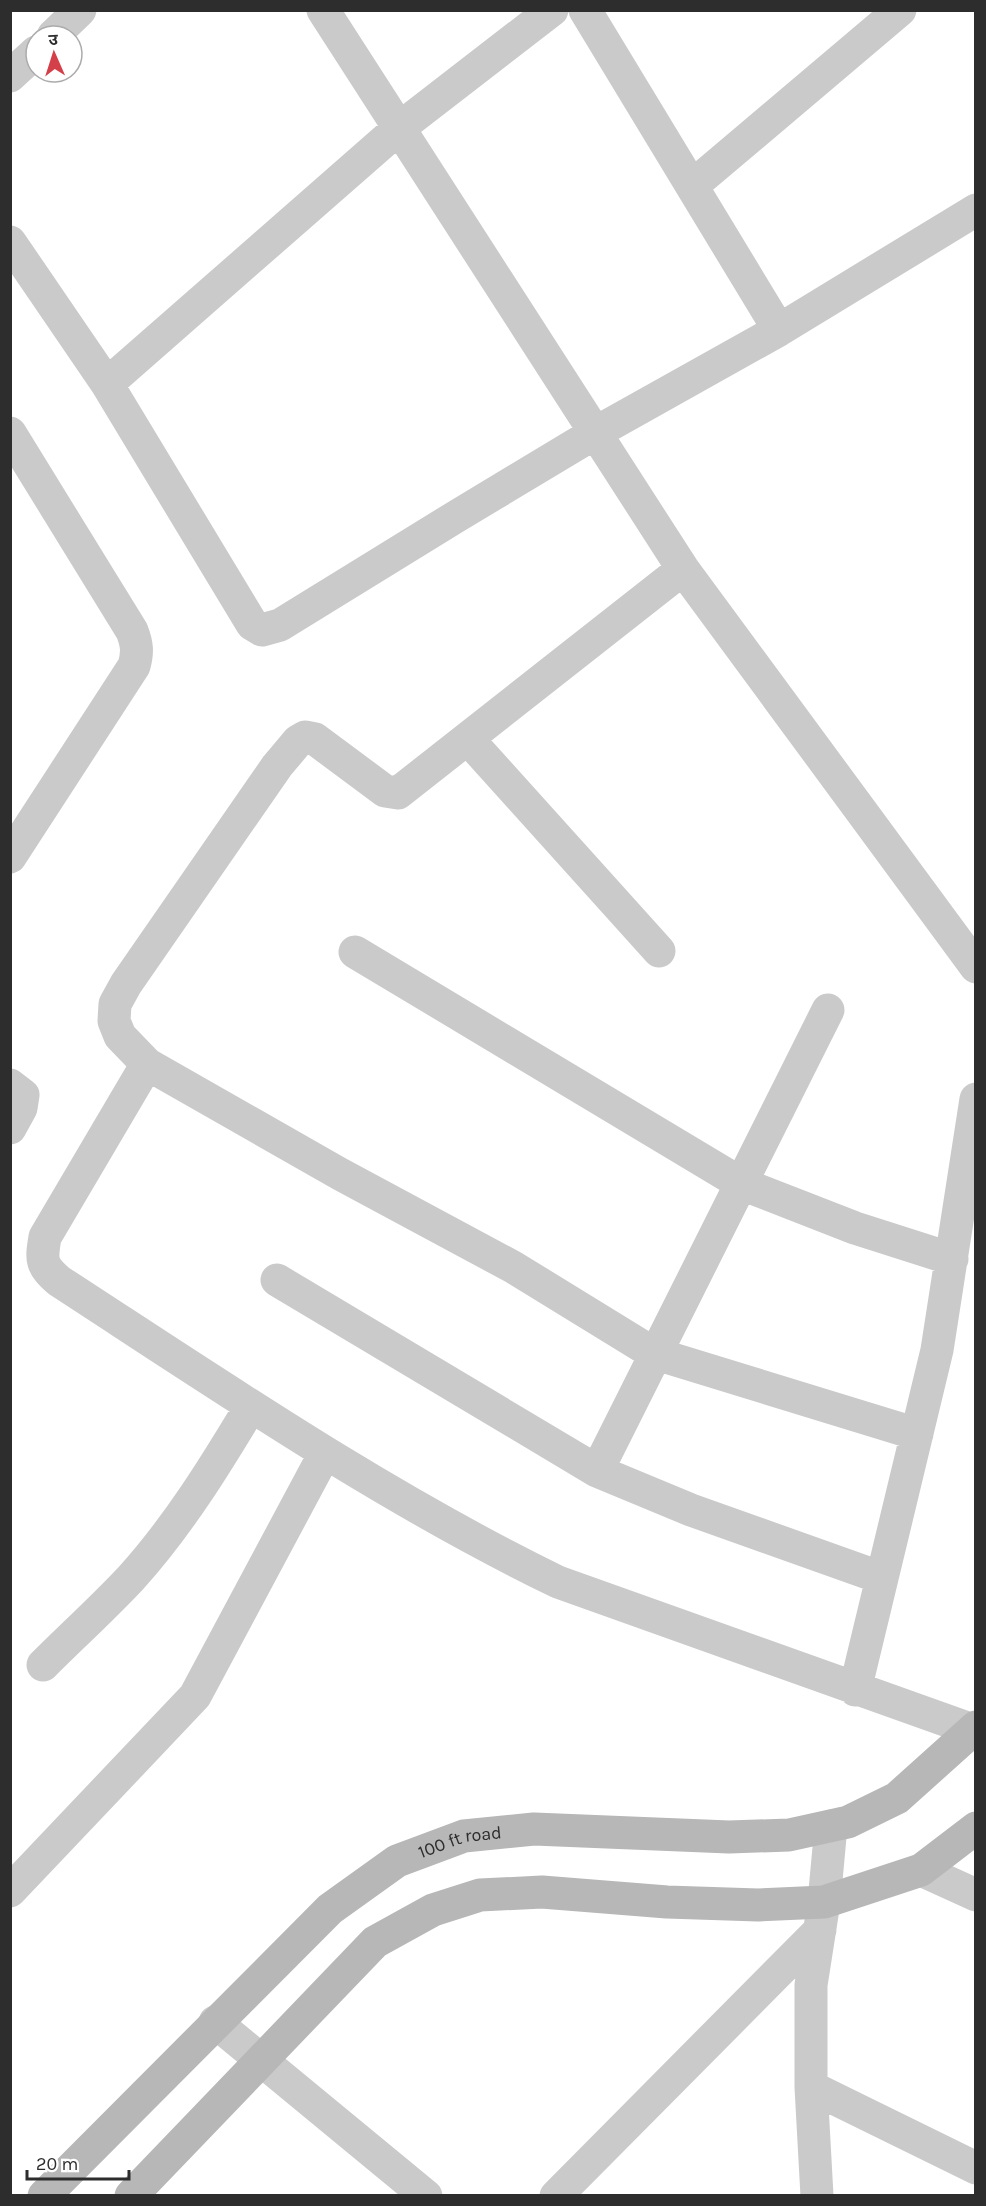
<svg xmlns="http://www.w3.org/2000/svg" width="986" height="2206" viewBox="0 0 986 2206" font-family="Karla,'Noto Sans Devanagari',sans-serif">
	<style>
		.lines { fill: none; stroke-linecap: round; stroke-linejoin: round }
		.street { stroke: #cacaca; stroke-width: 33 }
		.secondary { stroke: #b7b7b7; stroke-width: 33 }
		.labels { text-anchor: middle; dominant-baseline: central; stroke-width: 6; stroke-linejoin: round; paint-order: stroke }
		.street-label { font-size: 18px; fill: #2d2d2d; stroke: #fff }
	</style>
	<rect width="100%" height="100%" fill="#fff"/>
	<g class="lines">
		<!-- street -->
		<path class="street" d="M323,10L683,569L976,967
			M585,10L779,330
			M53,36L80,10
			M10,76L36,52
			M692,186L900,10
			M10,242L107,384L252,624L262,630L280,625L457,516L595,433L779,330L976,210
			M107,384L398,129L552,10
			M10,433L132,631C137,644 138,652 134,666L10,857
			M683,569L398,793L385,791L315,739L305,737L298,741L277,766L126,984L115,1004L114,1021L120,1036L147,1064L340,1174L513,1267L653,1353L917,1434
			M468,739L659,951
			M355,952L742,1184L855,1228L952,1259
			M147,1064L45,1237C41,1261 41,1265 59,1281C222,1387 383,1497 558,1582L973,1730
			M10,1085L23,1095L21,1108L10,1128
			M277,1280L597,1471L691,1510L882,1578
			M597,1471L828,1010
			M43,1665C72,1636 103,1608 131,1578C178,1526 215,1466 251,1406
			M855,1690L937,1350L976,1099
			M921,1870L976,1895
			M10,1891L195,1696L325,1453
			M215,2022L426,2196
			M811,2087L976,2168
			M556,2196L820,1930
			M817,2196L811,2087V1985L824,1902L831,1826"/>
		<!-- secondary -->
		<g class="secondary">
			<path id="s1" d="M44,2196L330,1909L397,1861L464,1836L534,1829L729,1837L789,1835L848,1822L897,1798L976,1727"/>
			<path d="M131,2196L375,1942L433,1910L480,1895L542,1892L667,1902L758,1905L824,1902L921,1870L976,1828"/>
		</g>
	</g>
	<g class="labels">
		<!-- street labels -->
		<g class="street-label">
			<text stroke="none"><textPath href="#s1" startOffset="554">100 ft road</textPath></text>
		</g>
	</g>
	<!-- border -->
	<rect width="986" height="2206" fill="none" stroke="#2d2d2d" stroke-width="24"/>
	<!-- north arrow -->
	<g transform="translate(54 54) rotate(357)"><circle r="28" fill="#ffffff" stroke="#ababab" stroke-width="1.5"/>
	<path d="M0-4.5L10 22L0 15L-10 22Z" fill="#d34049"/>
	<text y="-9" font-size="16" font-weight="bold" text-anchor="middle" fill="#2d2d2d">उ</text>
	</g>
	<!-- scale -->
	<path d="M27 2170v9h102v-9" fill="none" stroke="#2d2d2d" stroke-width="3"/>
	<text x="36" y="2170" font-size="18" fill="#2d2d2d" stroke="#ffffff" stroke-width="4.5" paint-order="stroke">20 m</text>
</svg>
